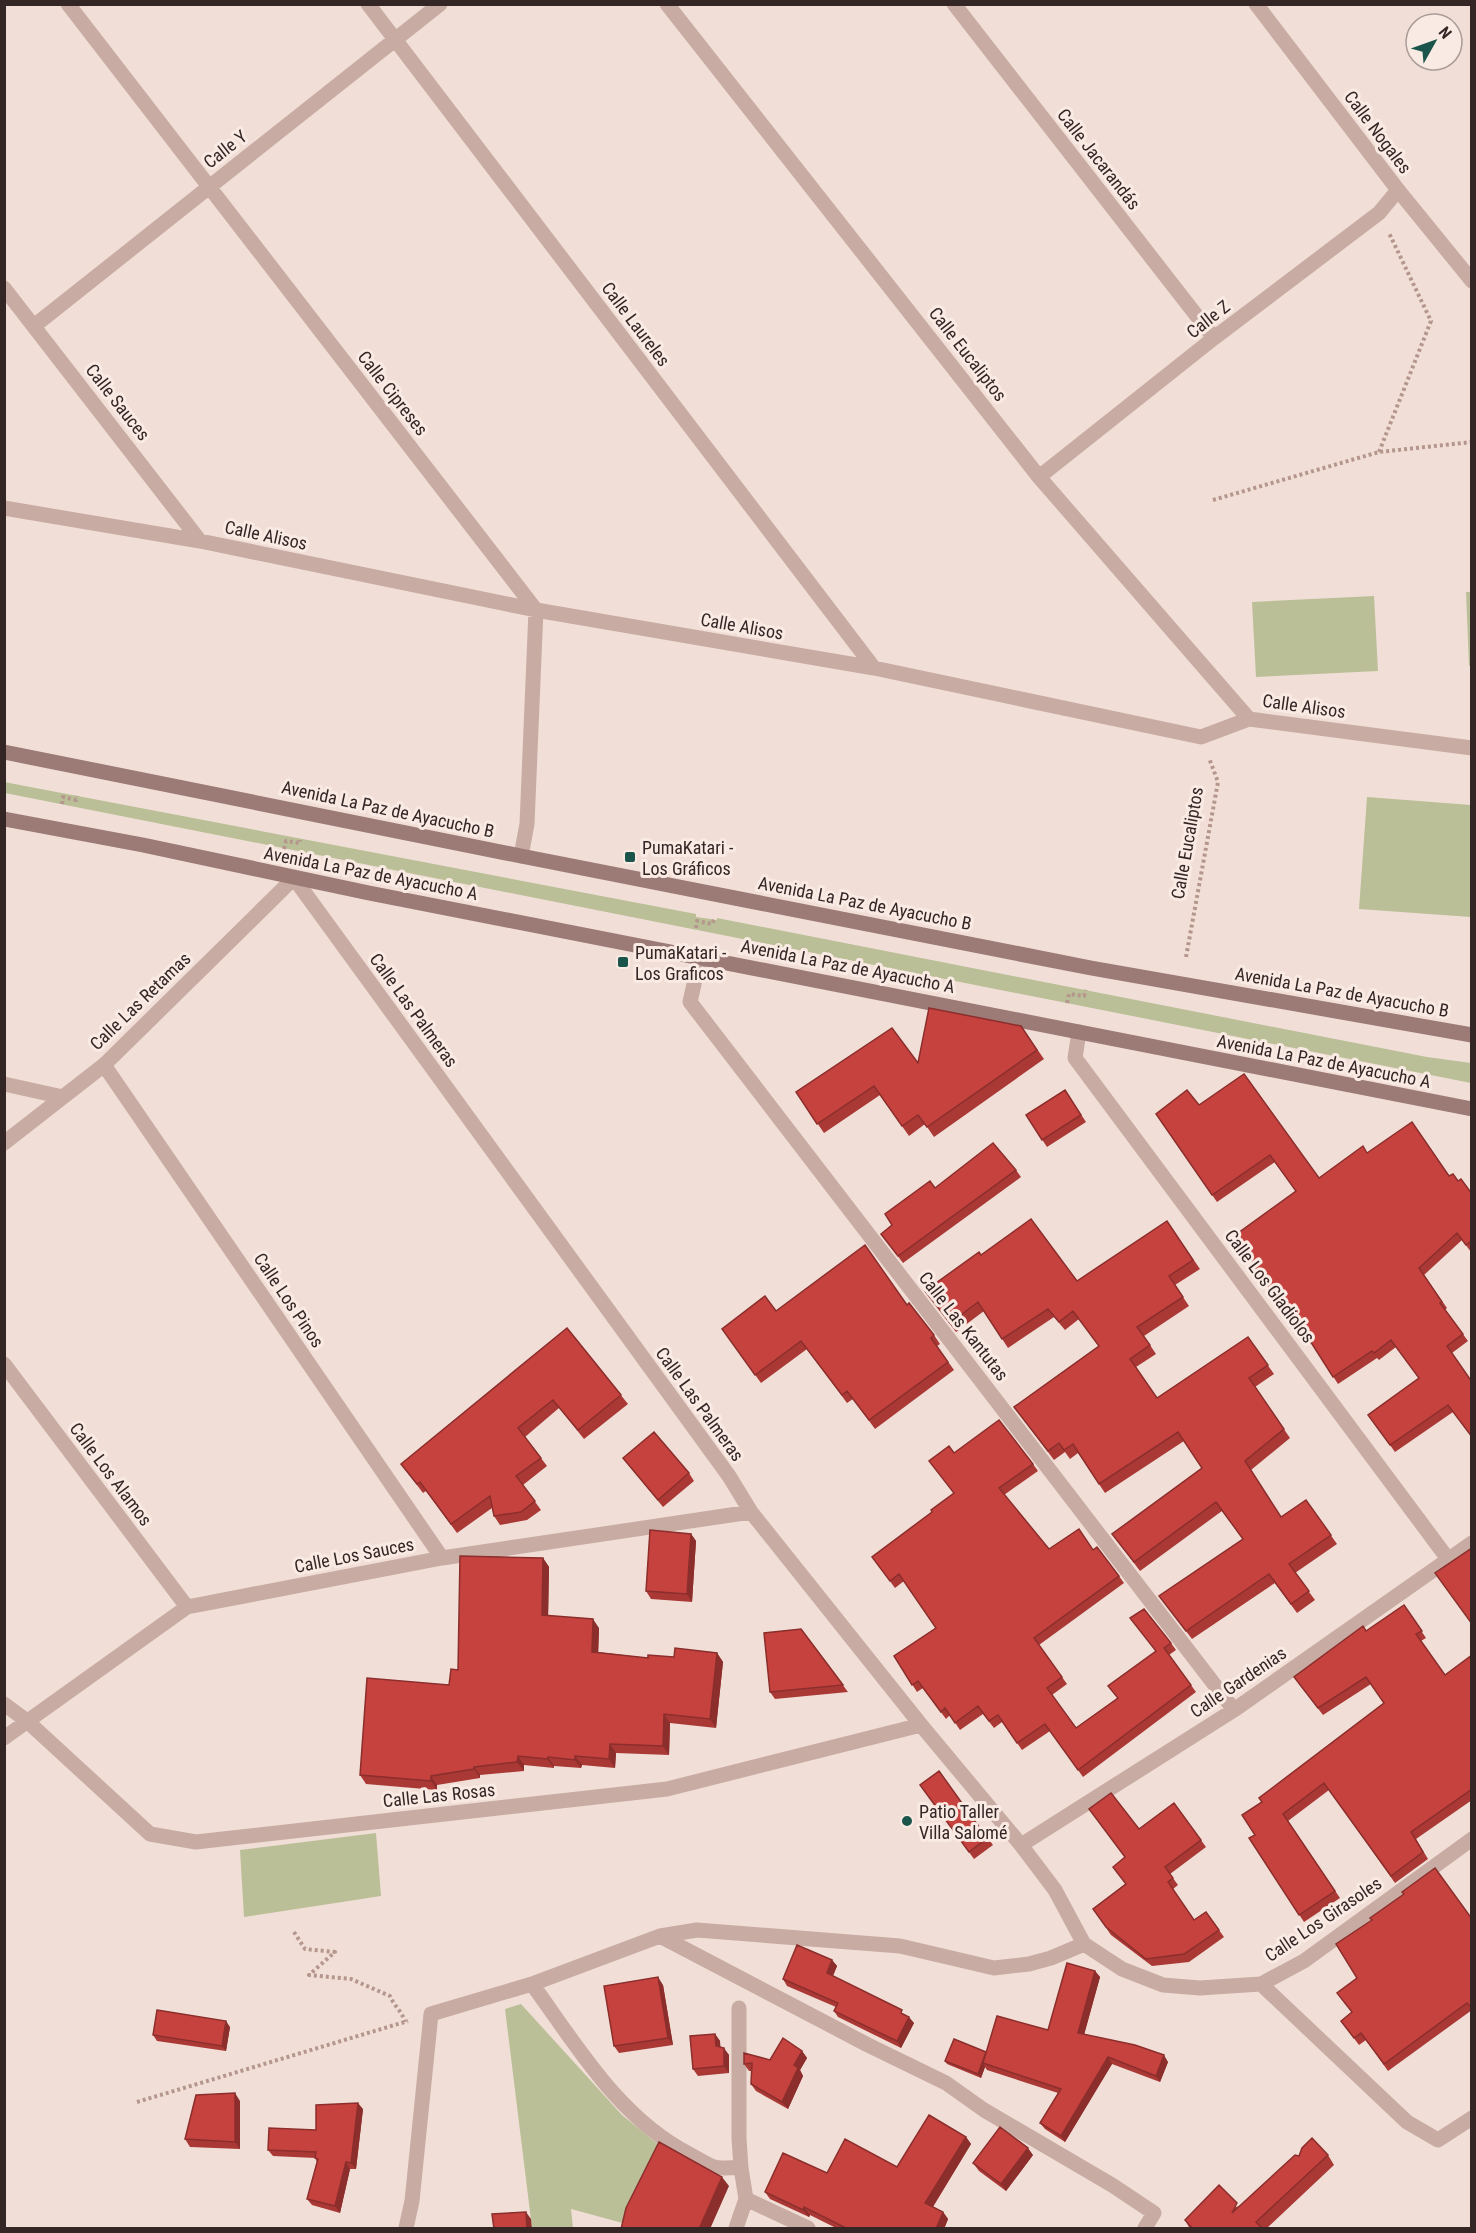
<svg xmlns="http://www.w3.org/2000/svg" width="1476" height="2233" viewBox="0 0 1476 2233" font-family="'Roboto Condensed',sans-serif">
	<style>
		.grass { fill: #babf97 }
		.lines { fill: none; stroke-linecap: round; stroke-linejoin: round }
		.path { stroke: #b4968d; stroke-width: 4; stroke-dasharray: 3 3; stroke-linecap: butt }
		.street { stroke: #c8aca3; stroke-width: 15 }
		.secondary { stroke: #9c7a75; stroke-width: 15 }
		.wall { fill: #aa3936 }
		.shaded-wall { fill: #8b2e2c }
		.building { fill: #c6423f; stroke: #8b2e2c; stroke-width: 1.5 }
		.poi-dot { fill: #1b544b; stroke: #f9eae3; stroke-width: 2 }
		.labels { text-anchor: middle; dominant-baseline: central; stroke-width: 6; stroke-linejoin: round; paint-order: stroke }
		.street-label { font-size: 18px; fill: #332625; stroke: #f9eae3 }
		.poi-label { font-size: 18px; fill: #332625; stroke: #f9eae3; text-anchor: start }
	</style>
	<rect width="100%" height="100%" fill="#f1dfd7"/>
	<!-- grass -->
	<path class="grass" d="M1466,592H1471V666H1469Z
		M1374,596L1378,671L1256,677L1252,602Z
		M4,782L696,914V917L717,920V918L1427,1057L1471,1063V1083L5,793Z
		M1367,797L1471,805V917L1359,909Z
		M376,1833L381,1896L244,1917L240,1850Z
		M521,2004L622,2115L665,2150L630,2225L571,2209L573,2228H532L505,2009Z"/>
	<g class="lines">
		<!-- path -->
		<path class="path" d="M1379,452L1431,321L1389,233
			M1213,500L1379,452L1472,442
			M62,804L63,797L76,800L77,796
			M284,849L286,841L300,843V840
			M696,928L697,921L712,924L714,920
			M1186,957L1218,782L1209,758
			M1067,1003L1069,994L1084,996L1086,990
			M294,1932L305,1949L335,1952L309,1975L351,1979L390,1996C394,2006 402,2011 405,2022
			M137,2102L408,2021"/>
		<!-- street -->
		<path class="street" d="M68,4L536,610L527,824L521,856
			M368,4L874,668
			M667,4L1039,477L1249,719
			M954,4L1214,338
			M1256,4L1398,190L1472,281
			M4,288L200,541
			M34,326L440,4
			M1039,477L1214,338L1379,213L1398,190
			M4,508L200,541L536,610L874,668L1201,737L1249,719L1472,748
			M700,957L690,1002L1234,1710
			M1079,1032L1075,1058L1448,1559
			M104,1065L442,1558
			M4,1084L63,1097
			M4,1143L104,1065L294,878L729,1476L751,1512L921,1725L1021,1845L1055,1890L1084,1944L1122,1969L1163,1985L1200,1988L1261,1984L1304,1961L1472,1839
			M4,1364L187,1607
			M4,1704L27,1721L150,1834L196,1842L667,1789L921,1725
			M4,1738L187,1607L442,1558L751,1512
			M1021,1845L1234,1710L1472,1543
			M660,1936L868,2045L946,2083L984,2110L1112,2185L1154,2213L1145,2228
			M532,1984C577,2046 619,2118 689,2154C697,2158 705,2164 714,2167C722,2169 733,2167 741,2168
			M1261,1984L1407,2122L1438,2140L1472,2118
			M746,2199L808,2228
			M406,2228L412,2201L431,2014L532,1984L660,1936L697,1930L900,1946L994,1968L1029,1964L1051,1958L1084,1944
			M736,2228L746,2199L741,2168L739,2138V2008"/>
		<!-- secondary -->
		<path class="secondary" d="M4,752L521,856L1091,968L1472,1035
			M4,819L143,845L369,893L1472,1109"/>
	</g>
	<!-- wall -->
	<path class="wall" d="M1021,1026L1044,1059L934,1137L925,1124L909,1136L880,1095L824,1133L796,1092L918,1063Z
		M1065,1090L1086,1122L1047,1147L1026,1115Z
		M1199,1105L1319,1178L1367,1153L1450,1176L1458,1181L1472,1194V1251L1471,1252L1462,1240L1424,1275L1447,1308L1445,1310L1468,1341L1452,1353L1453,1412L1395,1452L1368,1415L1419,1378L1396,1347L1379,1360L1377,1358L1338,1384L1312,1344H1311L1286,1312L1296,1191L1275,1162L1217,1202L1156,1114Z
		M1016,1170L1021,1177L903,1263L881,1234L892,1225L935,1188Z
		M1167,1221L1200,1269L1175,1285L1189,1306L1144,1336L1156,1354L1136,1367L1157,1398L1248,1337L1274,1374L1255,1387L1290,1438L1251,1470L1281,1517L1306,1500L1337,1544L1295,1573L1315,1600L1297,1613L1275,1583L1192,1639L1159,1596L1243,1539L1222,1511L1140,1571L1112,1534L1202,1468L1184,1441L1105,1493L1078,1453L1070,1459L1065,1452L1054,1460L1014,1407L1099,1346L1079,1319L1065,1330L1054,1317L1008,1348L984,1311L956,1332L925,1291L981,1255L1077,1281Z
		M907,1305L934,1335L940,1344L937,1346L954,1370L875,1429L853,1399L847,1403L807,1349L761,1383L722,1329L776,1311Z
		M567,1328L628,1404L584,1439L559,1408L525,1437L547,1466L523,1485L541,1510L527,1520L500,1525L494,1516L492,1508L457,1533L426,1491L423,1493L401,1464Z
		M954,1453L1033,1464L1038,1471L1004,1495L1049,1549L1093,1550L1119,1576L1124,1583L1039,1645L1067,1684L1052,1695L1076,1728L1118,1698L1108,1686L1171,1643L1176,1650L1169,1655L1196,1692L1083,1777L1050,1731L1022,1750L1002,1722L994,1728L983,1714L960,1730L950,1715L946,1719L923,1688L917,1692L894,1656L936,1628L904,1581L895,1588L872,1557L932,1512L953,1494Z
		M623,1458L689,1473L694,1481L663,1507Z
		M691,1534L696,1541L692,1602L651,1599L646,1591Z
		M543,1558L549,1567L548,1616L599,1628L598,1652L648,1658L674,1657L717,1653L723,1662L716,1728L670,1723L669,1755L616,1753L615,1768L582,1765L581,1768L554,1766V1768L524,1765V1771L480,1775V1778L437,1785V1790L366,1784L360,1775L449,1685L458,1670Z
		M1404,1605L1426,1638L1421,1641L1445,1675L1472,1655V1800L1416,1839L1428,1859L1395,1883L1329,1790L1288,1821L1340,1898L1304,1922L1249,1838L1255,1835L1262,1802L1384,1703L1371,1684L1323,1715L1299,1684L1366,1631Z
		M801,1629L848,1692L775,1699L770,1692Z
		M939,1771L993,1845L974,1859L920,1785Z
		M1174,1803L1206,1847L1170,1874L1178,1885L1173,1889L1194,1920L1206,1912L1224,1937L1189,1962L1152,1966L1111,1935L1093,1909L1125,1884V1857L1139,1829Z
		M1472,1919V2010L1388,2071L1366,2040L1359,2045L1341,2021Z
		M832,1960L837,1966L833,1976L914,2023L901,2048L838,2017L834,2011L836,2007L787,1986L783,1979Z
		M1095,1971L1100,1977L1084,2034L1168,2062L1160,2082L1112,2064L1065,2142L1045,2129L1040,2123L1058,2093L987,2070L985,2067L981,2078L947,2064L945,2061L986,2052L1048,2030Z
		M663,1985L673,2045L619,2053L614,2046Z
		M230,2027L226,2051L157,2041L153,2035Z
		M715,2034L720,2041V2047L729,2055V2073L698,2076L693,2069Z
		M802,2051L807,2058L800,2070L803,2076L788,2109L756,2091L751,2084V2071H749L744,2064L770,2060Z
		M240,2101V2149L190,2147L185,2139Z
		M363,2109L356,2169H350L340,2213L312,2205L307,2199L317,2162L315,2158L273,2156L268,2150L316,2130Z
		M966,2137L971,2144L933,2207L943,2212L948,2219L944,2229H838L810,2215L809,2217L770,2199L765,2192L827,2173L897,2167Z
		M1033,2155L1006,2191L979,2171L973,2163Z
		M1328,2155L1334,2165L1266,2229H1190L1185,2220L1240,2206L1299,2156Z"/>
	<!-- shaded-wall -->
	<path class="shaded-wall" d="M691,1534L696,1541L692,1602L687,1594Z
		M543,1558L549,1567L548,1624L542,1615Z
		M593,1619L599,1628L598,1661L592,1652Z
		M717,1653L723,1662L716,1728L710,1719Z
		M664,1714L670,1723L669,1755L663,1746Z
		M610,1744L616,1753L615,1768L609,1759Z
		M518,1756L524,1765V1771L517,1762Z
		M575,1756L582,1765L581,1768L575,1760Z
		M548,1757L554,1766V1768L547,1759Z
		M474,1767L480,1775V1778L474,1769Z
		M431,1776L437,1785V1790L431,1781Z
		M832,1960L837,1966L831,1980L827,1973Z
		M1095,1971L1100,1977L1083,2039L1078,2033Z
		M658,1977L663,1985L673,2045L668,2038Z
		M909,2017L914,2023L901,2048L897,2041Z
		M226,2021L230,2027L226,2051L222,2046Z
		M715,2034L720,2041L721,2053L716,2046Z
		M724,2048L729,2055V2073L724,2066Z
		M802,2051L807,2058L800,2070L803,2076L788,2109L782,2102L794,2065Z
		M987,2052L983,2063L985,2067L981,2078L978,2074Z
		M1164,2055L1168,2062L1160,2082L1156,2076Z
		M1108,2057L1112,2064L1065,2142L1061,2136Z
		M235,2093L240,2101V2149L235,2142Z
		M358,2103L363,2109L356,2169L351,2163Z
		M966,2137L971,2144L930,2211L925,2203Z
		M1028,2148L1033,2155L1006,2191L1001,2184Z
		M346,2162L350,2169L340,2213L335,2206Z
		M722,2177L729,2186L710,2229H699Z
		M804,2207L810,2215L809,2217L803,2210Z
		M526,2212L531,2219L532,2229H527Z
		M943,2212L948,2219L944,2229H936Z"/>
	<!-- building -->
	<path class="building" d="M929,1008L1021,1026L1037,1050L927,1127L918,1115L902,1126L874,1086L817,1124L796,1092L892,1028L918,1063Z
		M1244,1074L1319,1178L1363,1146L1367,1153L1412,1122L1449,1176L1453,1174L1458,1181L1461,1179L1472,1194V1242L1471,1241L1466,1245L1457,1233L1419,1268L1442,1302L1440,1303L1463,1334L1447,1346L1472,1382V1437L1448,1405L1390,1445L1368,1415L1419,1378L1391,1340L1374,1353L1372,1351L1333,1377L1307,1336L1306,1337L1281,1305L1234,1236L1296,1191L1270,1155L1212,1195L1156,1114L1187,1090L1199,1105Z
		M1065,1090L1081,1115L1042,1140L1026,1115Z
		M993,1143L1016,1170L898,1256L881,1234L892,1225L885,1214L930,1181L935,1188Z
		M1031,1219L1077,1281L1167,1221L1193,1260L1169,1276L1183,1297L1137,1327L1150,1345L1130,1359L1157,1398L1248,1337L1268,1365L1249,1378L1284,1429L1245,1461L1281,1517L1306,1500L1331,1535L1289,1564L1309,1591L1291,1604L1269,1574L1186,1631L1159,1596L1243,1539L1216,1502L1134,1562L1112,1534L1202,1468L1178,1432L1099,1484L1073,1444L1064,1450L1059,1443L1048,1451L1014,1407L1099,1346L1073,1311L1059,1322L1048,1309L1002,1339L978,1302L950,1323L925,1291L979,1252L981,1255Z
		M865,1245L907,1305L909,1303L934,1335L931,1338L948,1362L869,1420L847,1391L842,1395L801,1341L755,1375L722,1329L765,1296L776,1311Z
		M567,1328L621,1395L578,1430L553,1400L518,1428L541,1458L516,1476L535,1501L521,1512L494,1516L490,1496L451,1524L420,1482L417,1484L401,1464Z
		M999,1420L1033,1464L999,1488L1049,1549L1079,1529L1093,1550L1097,1547L1119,1576L1034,1638L1062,1677L1047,1688L1076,1728L1118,1698L1108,1686L1156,1651L1130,1618L1144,1609L1171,1643L1164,1648L1191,1685L1078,1770L1045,1724L1017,1743L998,1715L989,1721L978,1706L955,1723L945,1708L941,1712L918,1681L912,1685L894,1656L936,1628L899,1574L890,1581L872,1557L932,1512L931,1510L954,1493L929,1461L949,1446L954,1453Z
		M654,1432L689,1473L658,1500L623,1458Z
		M650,1530L691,1534L687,1594L646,1591Z
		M1472,1548V1624L1435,1573Z
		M460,1556L543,1558L542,1615L593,1619L592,1652L648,1658V1655L674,1657L675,1648L717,1653L710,1719L664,1714L663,1746L610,1744L609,1759L575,1756V1760L548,1757L547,1759L518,1756L517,1762L474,1767V1769L431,1776V1781L360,1775L367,1678L449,1685L451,1669L458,1670Z
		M1404,1605L1422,1631L1416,1634L1445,1675L1472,1655V1789L1411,1832L1423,1852L1391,1876L1324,1783L1283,1814L1335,1891L1299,1915L1249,1838L1255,1835L1242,1815L1262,1802L1259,1798L1384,1703L1366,1677L1318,1708L1294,1677L1363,1626L1366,1631Z
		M801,1629L843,1685L770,1692L764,1633Z
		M939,1771L987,1838L969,1852L920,1785Z
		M1111,1793L1139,1829L1174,1803L1201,1840L1165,1867L1173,1878L1168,1882L1194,1920L1206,1912L1219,1930L1184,1954L1146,1959L1106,1927L1093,1909L1126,1884L1113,1867L1125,1857L1089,1809Z
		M1435,1868L1472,1919V2008L1467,2003L1384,2064L1361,2033L1354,2038L1341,2021L1352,2012L1337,1993L1357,1978L1336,1944L1372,1920L1370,1918L1404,1894L1402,1892Z
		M797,1945L832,1960L827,1973L902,2010L901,2013L909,2017L897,2041L834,2011L838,2003L783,1979Z
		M1067,1963L1095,1971L1078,2033L1135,2045L1164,2055L1156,2076L1108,2057L1061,2136L1040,2123L1061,2089L983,2063L997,2016L1048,2030Z
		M658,1977L668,2038L614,2046L604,1986Z
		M157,2010L226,2021L222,2046L153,2035Z
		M715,2034L716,2046L724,2048V2066L693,2069L690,2036Z
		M783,2038L802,2051L794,2065L798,2068L782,2102L751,2084L752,2063L744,2064V2053L770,2060Z
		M954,2039L986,2052L978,2074L945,2061Z
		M235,2093V2142L185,2139L196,2095Z
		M358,2103L351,2163L346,2162L335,2206L307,2199L318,2159L315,2158L316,2152L268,2150L269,2128L316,2130V2105Z
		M929,2115L966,2137L925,2203L943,2212L936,2229H848L804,2207L803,2210L765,2192L783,2153L827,2173L845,2139L897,2167Z
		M1000,2127L1028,2148L1001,2184L973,2163Z
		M1312,2138L1328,2155L1256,2222L1263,2229H1193L1185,2220L1219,2185L1237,2203L1232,2213L1295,2155L1299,2156L1302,2148Z
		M659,2142L722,2177L699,2229H621L626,2208Z
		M526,2212L527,2229H494L492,2214Z"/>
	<!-- markers -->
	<g class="poi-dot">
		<rect x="624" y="851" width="12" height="12" rx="3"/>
		<rect x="617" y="956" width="12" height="12" rx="3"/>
		<circle cx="907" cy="1821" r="6"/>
	</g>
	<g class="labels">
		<!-- street labels -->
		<g class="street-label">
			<text transform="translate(1378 132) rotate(53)">Calle Nogales</text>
			<text transform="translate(225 149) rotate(-38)">Calle Y</text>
			<text transform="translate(1099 159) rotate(52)">Calle Jacarandás</text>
			<text transform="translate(1208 319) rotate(-38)">Calle Z</text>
			<text transform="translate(636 324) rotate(53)">Calle Laureles</text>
			<text transform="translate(968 354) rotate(52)">Calle Eucaliptos</text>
			<text transform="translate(393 393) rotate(52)">Calle Cipreses</text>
			<text transform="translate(118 402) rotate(52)">Calle Sauces</text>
			<text transform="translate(266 535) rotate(12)">Calle Alisos</text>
			<text transform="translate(742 626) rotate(10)">Calle Alisos</text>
			<text transform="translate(1304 706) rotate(8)">Calle Alisos</text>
			<text transform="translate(388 809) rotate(12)">Avenida La Paz de Ayacucho B</text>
			<text transform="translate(1187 843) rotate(-80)">Calle Eucaliptos</text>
			<text transform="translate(371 873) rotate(11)">Avenida La Paz de Ayacucho A</text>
			<text transform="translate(865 903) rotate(11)">Avenida La Paz de Ayacucho B</text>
			<text transform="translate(848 966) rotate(11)">Avenida La Paz de Ayacucho A</text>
			<text transform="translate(1342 992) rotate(10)">Avenida La Paz de Ayacucho B</text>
			<text transform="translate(140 1001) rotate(-44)">Calle Las Retamas</text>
			<text transform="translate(414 1010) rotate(54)">Calle Las Palmeras</text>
			<text transform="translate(1324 1061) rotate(11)">Avenida La Paz de Ayacucho A</text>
			<text transform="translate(1270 1286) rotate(53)">Calle Los Gladiolos</text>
			<text transform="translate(289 1300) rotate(56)">Calle Los Pinos</text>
			<text transform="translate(964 1326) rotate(52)">Calle Las Kantutas</text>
			<text transform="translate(700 1404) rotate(54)">Calle Las Palmeras</text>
			<text transform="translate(111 1474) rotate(53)">Calle Los Alamos</text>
			<text transform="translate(354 1555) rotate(-11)">Calle Los Sauces</text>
			<text transform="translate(1238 1682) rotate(-34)">Calle Gardenias</text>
			<text transform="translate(439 1795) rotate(-6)">Calle Las Rosas</text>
			<text transform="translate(1323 1919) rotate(-34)">Calle Los Girasoles</text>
		</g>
		<!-- poi labels -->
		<g class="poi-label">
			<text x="642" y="847">PumaKatari -<tspan x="642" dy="21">Los Gráficos</tspan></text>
			<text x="635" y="952">PumaKatari -<tspan x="635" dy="21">Los Graficos</tspan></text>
			<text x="919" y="1811">Patio Taller<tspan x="919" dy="21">Villa Salomé</tspan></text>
		</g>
	</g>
	<!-- border -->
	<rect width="1476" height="2233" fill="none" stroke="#332625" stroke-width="12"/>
	<!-- north arrow -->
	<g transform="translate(1434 42) rotate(50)"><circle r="28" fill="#f9eae3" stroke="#aa9c97" stroke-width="1.5"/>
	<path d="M0-4.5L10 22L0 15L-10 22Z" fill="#1b544b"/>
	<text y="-9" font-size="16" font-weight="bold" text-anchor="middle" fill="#332625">N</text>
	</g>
</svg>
